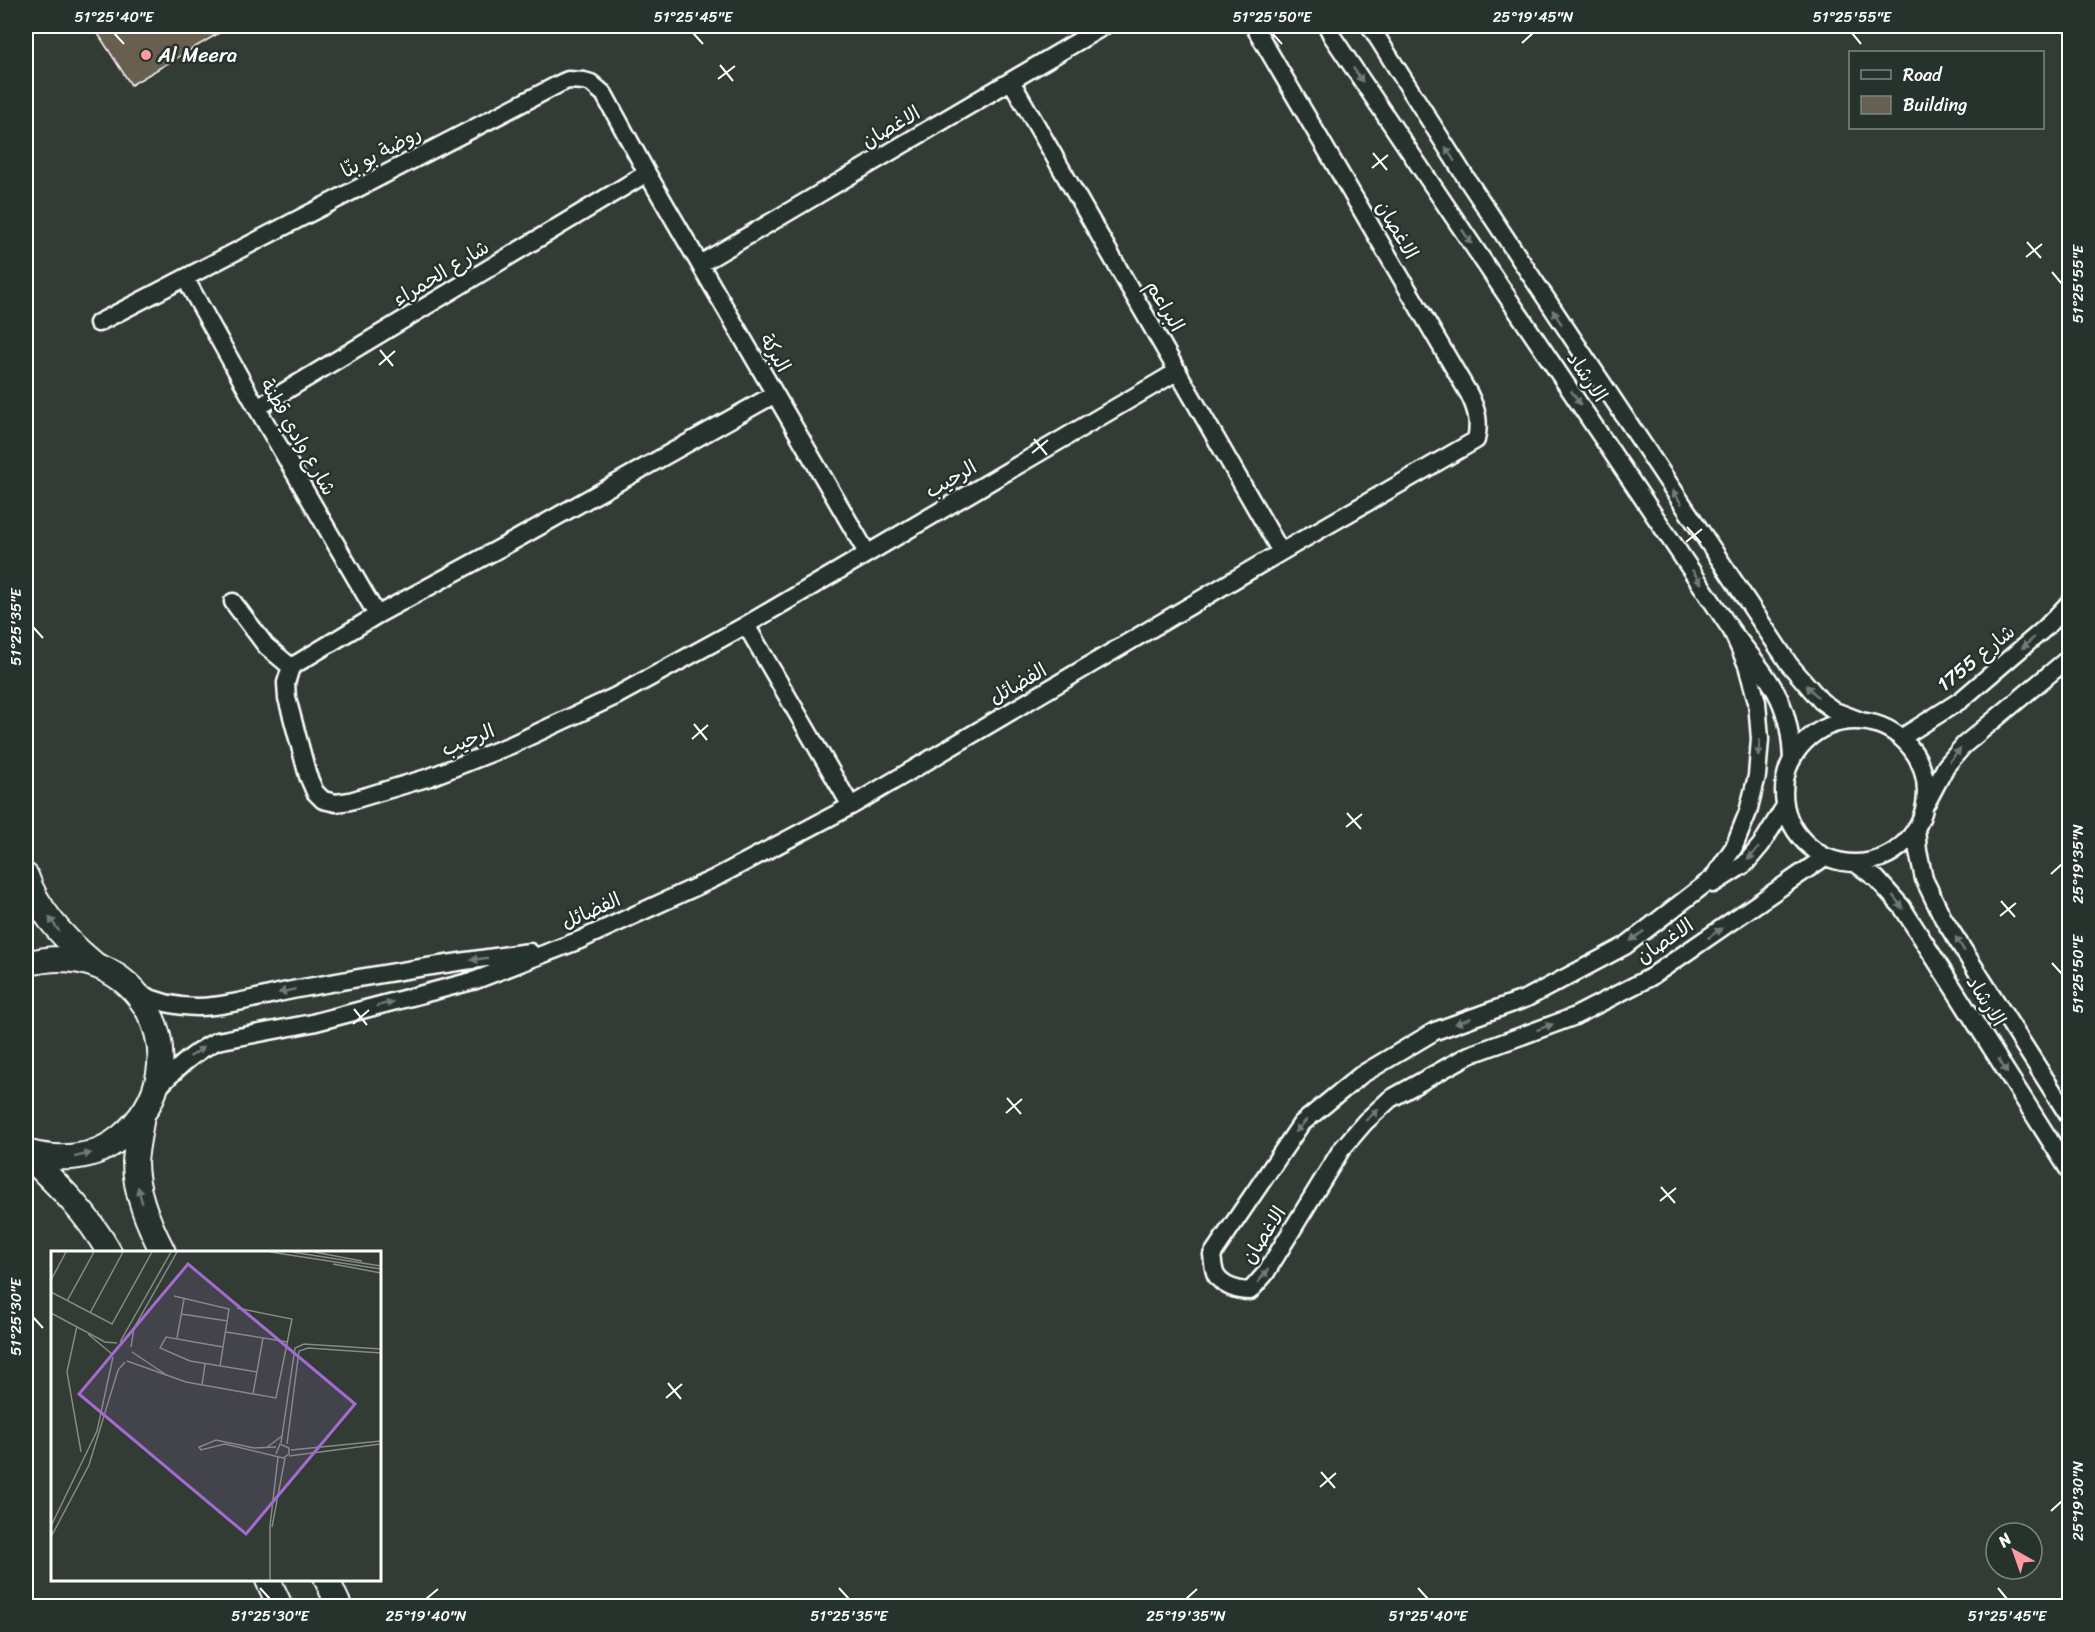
<svg xmlns="http://www.w3.org/2000/svg" width="2095" height="1632" viewBox="0 0 2095 1632" font-family="Sriracha,'Playpen Sans Arabic',sans-serif">
	<style>
		.building { fill: #675f50; stroke: #fff; stroke-width: 1.5 }
		.lines { fill: none; stroke-linecap: round; stroke-linejoin: round }
		.street-casing { stroke: #fff; stroke-width: 21 }
		.secondary-casing { stroke: #fff; stroke-width: 28 }
		.street { stroke: #26332d; stroke-width: 16 }
		.secondary { stroke: #26332d; stroke-width: 24 }
		.oneway { fill: #727a76 }
		.ticks { fill: none; stroke: #fff; stroke-width: 2 }
		.poi-dot { fill: #ff9aa2; stroke: #26332d; stroke-width: 2 }
		.labels { text-anchor: middle; dominant-baseline: central; stroke-width: 5; stroke-linejoin: round; paint-order: stroke }
		.poi-label { font-size: 20px; fill: #fff; stroke: #26332d; text-anchor: start }
		.street-label { font-size: 20px; fill: #fff; stroke: #26332d }
		.inset-road { fill: none; stroke: #858a85; stroke-width: 1.5 }
		.view { fill: #a36bd2; fill-opacity: 0.15; stroke: #a36bd2; stroke-width: 3 }
		.inset-edge { fill: none; stroke: #fff; stroke-width: 3 }
		.neatline { fill: none; stroke: #fff; stroke-width: 2 }
		.ticks-label { font-size: 15px; text-anchor: middle; fill: #fff }
	</style>
	<rect width="100%" height="100%" fill="#333c34"/>
	<filter id="ink" filterUnits="userSpaceOnUse"><feTurbulence type="fractalNoise" baseFrequency=".0167" numOctaves="2"/><feDisplacementMap in="SourceGraphic" scale="12" xChannelSelector="R" yChannelSelector="G"/><feConvolveMatrix kernelMatrix="1 2 1 2 8 2 1 2 1" color-interpolation-filters="sRGB"/></filter>
	<g filter="url(#ink)">
		<!-- building -->
		<path class="building" d="M93,26H231L131,85Z"/>
		<g class="lines">
			<defs>
				<path id="street" d="M1327,26L1332,36L1732,631C1768,679 1790,697 1792,760
					M1370,26L1466,178L1789,664L1821,701L1835,711L1861,721
					M1011,81L1281,552
					M700,264L1104,26
					M185,278L257,408L377,615
					M98,323L561,83L568,80L584,81L591,83L604,94L647,173L867,553
					M775,394L515,540L377,615L291,667L286,683L287,698L308,776L315,792L323,800L336,803L350,801L430,777L511,745L616,696L746,625L1178,371
					M257,408L647,173
					M233,602L266,646L291,667
					M746,625L851,806
					M1732,631L1747,665L1757,702L1760,739L1757,776L1748,812L1734,847L1713,878L1625,946L1527,998L1435,1031L1361,1075L1301,1124L1212,1255C1213,1261 1213,1269 1216,1275C1222,1286 1238,1291 1250,1291L1265,1274L1341,1150L1365,1122L1390,1099L1469,1055L1573,1017L1649,978L1825,857
					M1784 792a71 71 0 1 1 142 0a71 71 0 1 1-142 0Z
					M1901,738L1961,700L2044,629L2070,602
					M1927,802L1946,766L1964,745L2070,657
					M1916,828L1918,851L1924,879L1943,918L2070,1118
					M1855,863L1877,879L1902,907L2070,1172
					M1713,884L1745,864L1761,845L1785,806
					M137,992C160,1004 187,1009 213,1006C243,1003 273,993 303,988C378,974 454,962 530,952
					M155,1091C174,1071 192,1053 217,1041L312,1023L476,980L580,940L713,879L851,806L1281,552L1476,440C1480,422 1477,410 1469,394L1254,26"/>
				<path id="secondary" d="M26,876C38,911 65,940 93,963
					M26,964C137,932 209,1063 121,1137C94,1160 58,1161 26,1152
					M142,1115C140,1130 136,1147 135,1162C135,1193 149,1225 163,1252
					M26,1154C57,1184 88,1214 109,1252
					M268,1580L280,1606
					M327,1580L339,1606"/>
			</defs>
			<!-- street casing -->
			<use href="#street" class="street-casing"/>
			<!-- secondary casing -->
			<use href="#secondary" class="secondary-casing"/>
			<!-- street -->
			<use href="#street" class="street"/>
			<!-- secondary -->
			<use href="#secondary" class="secondary"/>
		</g>
		<!-- one-way arrows -->
		<defs><path id="oneway-solid" d="M-6-.8H1V-3.2L6.5 0L1 3.2V.8H-6Z" transform="scale(1.5)"/></defs>
		<g class="oneway">
			<use href="#oneway-solid" transform="translate(1358 75) rotate(56)"/>
			<use href="#oneway-solid" transform="translate(1450 154) rotate(-122)"/>
			<use href="#oneway-solid" transform="translate(1467 237) rotate(56)"/>
			<use href="#oneway-solid" transform="translate(1557 317) rotate(-123)"/>
			<use href="#oneway-solid" transform="translate(1576 398) rotate(56)"/>
			<use href="#oneway-solid" transform="translate(1677 497) rotate(-124)"/>
			<use href="#oneway-solid" transform="translate(1697 577) rotate(56)"/>
			<use href="#oneway-solid" transform="translate(2028 643) rotate(138)"/>
			<use href="#oneway-solid" transform="translate(1812 691) rotate(-134)"/>
			<use href="#oneway-solid" transform="translate(1759 748) rotate(94)"/>
			<use href="#oneway-solid" transform="translate(1955 755) rotate(-50)"/>
			<use href="#oneway-solid" transform="translate(1753 854) rotate(131)"/>
			<use href="#oneway-solid" transform="translate(1898 902) rotate(52)"/>
			<use href="#oneway-solid" transform="translate(54 924) rotate(-126)"/>
			<use href="#oneway-solid" transform="translate(1715 933) rotate(-35)"/>
			<use href="#oneway-solid" transform="translate(1637 936) rotate(144)"/>
			<use href="#oneway-solid" transform="translate(1960 944) rotate(-122)"/>
			<use href="#oneway-solid" transform="translate(479 959) rotate(172)"/>
			<use href="#oneway-solid" transform="translate(287 991) rotate(168)"/>
			<use href="#oneway-solid" transform="translate(385 1004) rotate(-14)"/>
			<use href="#oneway-solid" transform="translate(1463 1021) rotate(160)"/>
			<use href="#oneway-solid" transform="translate(1545 1027) rotate(-20)"/>
			<use href="#oneway-solid" transform="translate(197 1052) rotate(-34)"/>
			<use href="#oneway-solid" transform="translate(2003 1066) rotate(58)"/>
			<use href="#oneway-solid" transform="translate(1372 1115) rotate(-41)"/>
			<use href="#oneway-solid" transform="translate(1301 1126) rotate(131)"/>
			<use href="#oneway-solid" transform="translate(83 1155) rotate(-14)"/>
			<use href="#oneway-solid" transform="translate(140 1195) rotate(-105)"/>
			<use href="#oneway-solid" transform="translate(1263 1276) rotate(-52)"/>
		</g>
	</g>
	<!-- ticks -->
	<path class="ticks" d="M114,33L124,44M693,33L703,44M1272,33L1282,44M1852,33L1861,44M1522,43L1533,33M720,65L733,81M718,79L735,66M1373,153L1387,170M1372,168L1388,155M2027,242L2041,258M2026,257L2042,244M2052,272L2062,284M380,350L393,366M379,365L395,351M1034,439L1047,455M1032,453L1048,440M1687,527L1701,543M1686,542L1702,529M33,627L43,638M694,724L707,740M692,739L708,725M1347,813L1361,829M1346,827L1362,814M2051,874L2062,864M2001,901L2015,917M2000,916L2016,903M2052,963L2062,974M354,1009L367,1025M353,1024L369,1010M1007,1098L1021,1114M1006,1113L1022,1099M1661,1187L1675,1203M1660,1201L1676,1188M33,1317L43,1328M668,1383L681,1399M666,1398L682,1384M1321,1472L1335,1488M1320,1487L1336,1473M2051,1511L2062,1501M260,1588L270,1599M839,1588L849,1599M1418,1588L1428,1599M1998,1588L2007,1599M426,1599L438,1589M1186,1599L1197,1589"/>
	<!-- markers -->
	<circle class="poi-dot" cx="146" cy="55" r="6"/>
	<g class="labels">
		<!-- poi labels -->
		<g class="poi-label">
			<text x="158" y="55">Al Meera</text>
		</g>
		<!-- street labels -->
		<g class="street-label">
			<text transform="translate(891 127) rotate(-30)">الاغصان</text>
			<text transform="translate(381 152) rotate(-28)">روضة بو بنّا</text>
			<text transform="translate(1397 230) rotate(60)">الاغصان</text>
			<text transform="translate(441 273) rotate(-31)">شارع الحمراء</text>
			<text transform="translate(1165 306) rotate(60)">البراعم</text>
			<text transform="translate(775 353) rotate(60)">البركة</text>
			<text transform="translate(1587 377) rotate(56)">الارشاد</text>
			<text transform="translate(298 437) rotate(60)">شارع وادي قطنة</text>
			<text transform="translate(951 479) rotate(-30)">الرحيب</text>
			<text transform="translate(1976 658) rotate(-39)">شارع 1755</text>
			<text transform="translate(1018 684) rotate(-30)">الفضائل</text>
			<text transform="translate(468 740) rotate(-22)">الرحيب</text>
			<text transform="translate(591 911) rotate(-24)">الفضائل</text>
			<text transform="translate(1665 941) rotate(-34)">الاغصان</text>
			<text transform="translate(1986 1001) rotate(58)">الارشاد</text>
			<text transform="translate(1264 1235) rotate(-57)">الاغصان</text>
		</g>
	</g>
	<!-- overview -->
	<g transform="translate(51 1251)">
		<rect width="330" height="330" fill="#333c34"/>
		<path class="inset-road" d="M219,1L330,18M241,1L330,15M263,1L311,10M282,13L330,22M0,29L15,1M0,41L61,73L101,1M123,45L178,58L169,115M16,50L43,1M0,62L54,91L66,92M39,62L72,1M130,63L177,70M26,75L16,121L30,201M175,81L237,91M37,83L61,103M126,87L133,48M69,91L120,1M80,96L83,77L126,1M172,96L115,86L109,97L139,110L206,121M81,101L114,123M76,110L135,131L225,147L241,68L186,57M151,134L154,113M202,143L212,87M230,192L244,97L253,93L330,98M236,193L248,100L257,97L330,102M215,197L231,185M240,199L330,190M225,203L229,193L238,197V203L232,207L174,193L150,199L148,196L165,189L203,197L225,196M238,205L330,193M0,275L46,180L62,106M221,276L234,207M0,286L38,214L67,119L74,111M219,329V275L227,206"/>
		<path class="view" d="M137,13L304,153L195,283L28,143Z"/>
		<rect width="330" height="330" class="inset-edge"/>
	</g>
	<!-- margin -->
	<rect width="2095" height="1632" fill="none" stroke="#26332d" stroke-width="66"/>
	<!-- legend -->
	<rect x="1849" y="51" width="195" height="78" fill="#26332d" stroke="#7d8581" stroke-width="1.5"/>
	<rect x="1861" y="70" width="30" height="9" fill="#26332d" stroke="#7d8581" stroke-width="1.5"/>
	<text x="1903" y="81" font-size="18" fill="#ffffff">Road</text>
	<rect x="1861" y="96" width="30" height="18" fill="#675f50" stroke="#7d8581" stroke-width="1.5"/>
	<text x="1903" y="111" font-size="18" fill="#ffffff">Building</text>
	<!-- north arrow -->
	<g transform="translate(2014 1551) rotate(320)"><circle r="28" fill="#26332d" stroke="#7d8581" stroke-width="1.5"/>
	<path d="M0-4.5L10 22L0 15L-10 22Z" fill="#ff9aa2"/>
	<text y="-9" font-size="16" font-weight="bold" text-anchor="middle" fill="#ffffff">N</text>
	</g>
	<rect x="33" y="33" width="2029" height="1566" class="neatline"/>
	<g class="ticks-label">
		<text x="114" y="22">51°25'40"E</text>
		<text x="693" y="22">51°25'45"E</text>
		<text x="1272" y="22">51°25'50"E</text>
		<text x="1533" y="22">25°19'45"N</text>
		<text x="1852" y="22">51°25'55"E</text>
		<text transform="translate(2078 284) rotate(-90)" y="5">51°25'55"E</text>
		<text transform="translate(16 627) rotate(-90)" y="5">51°25'35"E</text>
		<text transform="translate(2078 864) rotate(-90)" y="5">25°19'35"N</text>
		<text transform="translate(2078 974) rotate(-90)" y="5">51°25'50"E</text>
		<text transform="translate(16 1317) rotate(-90)" y="5">51°25'30"E</text>
		<text transform="translate(2078 1501) rotate(-90)" y="5">25°19'30"N</text>
		<text x="270" y="1621">51°25'30"E</text>
		<text x="426" y="1621">25°19'40"N</text>
		<text x="849" y="1621">51°25'35"E</text>
		<text x="1186" y="1621">25°19'35"N</text>
		<text x="1428" y="1621">51°25'40"E</text>
		<text x="2007" y="1621">51°25'45"E</text>
	</g>
</svg>
